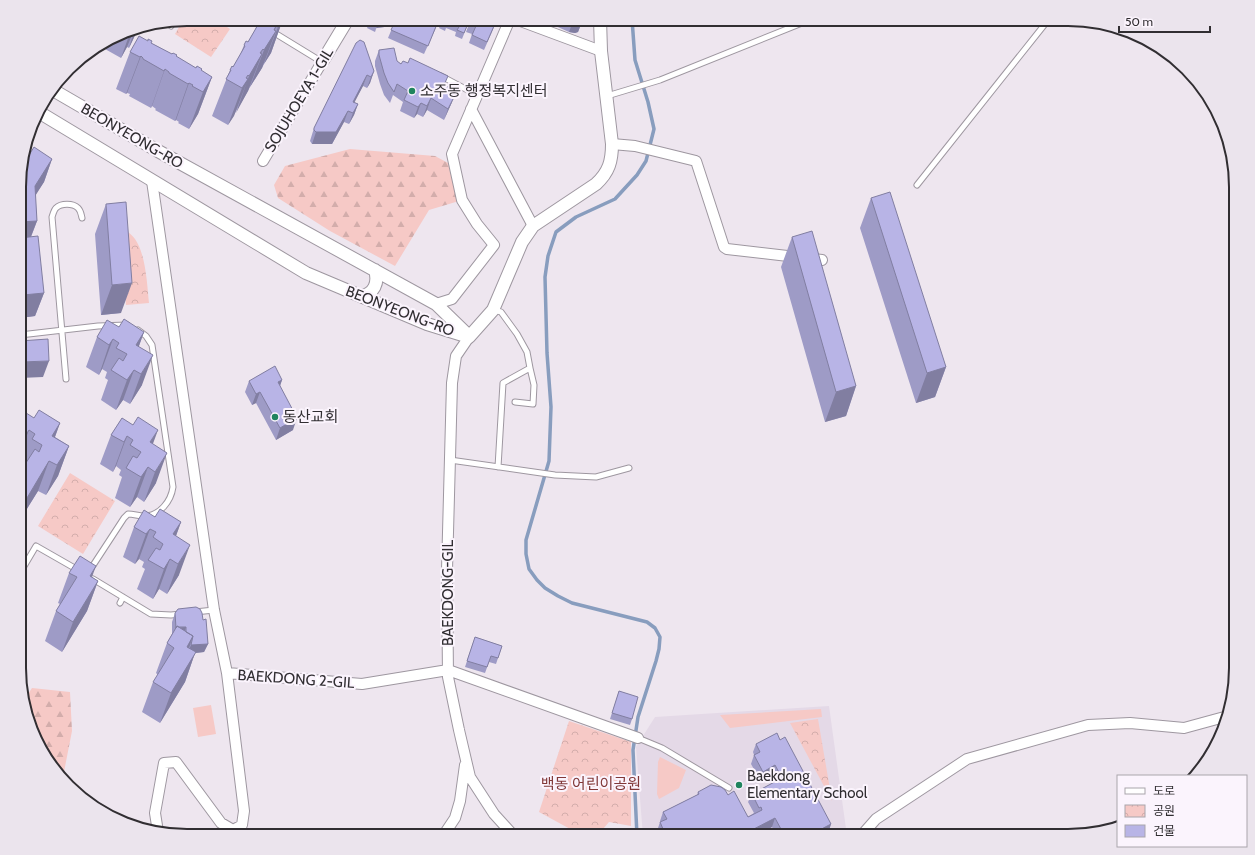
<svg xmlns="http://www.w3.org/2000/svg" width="1255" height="855" viewBox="0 0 1255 855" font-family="Cabin,'Noto Sans KR',sans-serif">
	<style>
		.built { fill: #e4d9e7 }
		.grass { fill: #f6c9c6 }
		.forest { fill: url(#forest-firs) }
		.park { fill: url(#park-crowns) }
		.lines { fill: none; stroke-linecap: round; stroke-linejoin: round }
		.stream { stroke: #889dbe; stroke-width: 3.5 }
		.service-casing { stroke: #9e97a0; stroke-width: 7 }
		.minor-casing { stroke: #9e97a0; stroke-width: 12 }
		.tertiary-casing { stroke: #9e97a0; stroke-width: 14 }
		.service { stroke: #fff; stroke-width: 5 }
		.minor { stroke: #fff; stroke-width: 10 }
		.tertiary { stroke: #fff; stroke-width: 12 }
		.wall { fill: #9e9bc6 }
		.shaded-wall { fill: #817ea1 }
		.building { fill: #b8b4e6; stroke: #817ea1 }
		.poi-dot { fill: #20845e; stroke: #fbf4fd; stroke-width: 1.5 }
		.labels { text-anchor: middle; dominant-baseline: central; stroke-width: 4; stroke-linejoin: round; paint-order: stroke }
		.poi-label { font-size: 15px; fill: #312e32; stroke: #fbf4fd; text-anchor: start }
		.street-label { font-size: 15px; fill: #312e32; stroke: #fbf4fd }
		.park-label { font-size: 15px; fill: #813838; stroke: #fbf4fd }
		.rim { fill: none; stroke: #312e32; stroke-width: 2 }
	</style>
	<defs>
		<pattern id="forest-firs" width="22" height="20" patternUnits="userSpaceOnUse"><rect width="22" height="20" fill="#f6c9c6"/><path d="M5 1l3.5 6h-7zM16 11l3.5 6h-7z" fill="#d3adab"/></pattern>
		<pattern id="park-crowns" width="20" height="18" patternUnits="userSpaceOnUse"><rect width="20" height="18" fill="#f6c9c6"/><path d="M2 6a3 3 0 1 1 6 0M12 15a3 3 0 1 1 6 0" fill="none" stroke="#d3adab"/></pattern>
	</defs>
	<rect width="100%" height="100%" fill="#eee6ef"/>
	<!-- built -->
	<path class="built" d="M829,706L847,836H643L636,747L655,717Z"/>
	<!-- grass -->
	<path class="grass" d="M211,705L216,734L198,737L193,708Z
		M821,709L822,717L730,728L720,715Z
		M660,757L686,770L679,788L659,799L657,794L658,762Z"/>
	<!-- forest -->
	<path class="forest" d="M350,149L435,156L450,164L459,201L429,210L395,266L330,231L278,198L274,185L285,166Z
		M32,688L70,692L72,731L63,777L42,752L24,700Z"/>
	<!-- park -->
	<path class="park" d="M187,19H215L230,29L211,57L175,34L183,20Z
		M126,230C129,233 133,236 135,239C146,255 147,284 149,303L126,305L120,231Z
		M70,473L115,501L83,554L38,526Z
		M818,719L832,801L790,723Z
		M569,721L631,742V826L609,822L597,836H583L539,812Z"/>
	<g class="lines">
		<!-- stream -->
		<path class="stream" d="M632,19L635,60L648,102L654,129L646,161L637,175L615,199L576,217L556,232L548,256L545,277L547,353L551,407L549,461L526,540V554L529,569L537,580L545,588L558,596L572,603L647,622L655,628L660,637L659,649L656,661L638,717L633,750L637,836"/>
		<defs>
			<path id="service" d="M250,19L263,26
				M171,26L174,21
				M273,32L322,62
				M441,76L477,95
				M607,96L660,80L812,19
				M917,185L1049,19
				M494,310L501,312L517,334L527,352L530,368L503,383L498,467
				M20,335L98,326L127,325
				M66,379L52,217C53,214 54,210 56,208C61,203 73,203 78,208C81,211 81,214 82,218
				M515,402L533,404L534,385L530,368
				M450,460L555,475L596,477L629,468
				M90,570L124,518L128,514C134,514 138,516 144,516C160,516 171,501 173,487L152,345L146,336L138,330
				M20,573L36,546L78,570
				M93,579L151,614L171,615L181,614
				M120,603L123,597
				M195,612L214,610
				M638,738L662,748L729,788"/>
			<path id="minor" d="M515,19L601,51
				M471,109L533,226
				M612,144L635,146L696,161L724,247L727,249L822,260
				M263,161L322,62
				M152,181L214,610L227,673
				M436,304L452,299L494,245L477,224L462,200L452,154L510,19
				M469,337L456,356L452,383L447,570L448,677L459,730L470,777L494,814L514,836
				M158,832L155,813L164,763L176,762L221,823L233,830L242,825L244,811L227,673L362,684L448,670L638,738
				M443,836L455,818L460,801L465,765
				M861,836L876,819L967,759L1088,725L1130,723L1184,728L1228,716"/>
			<path id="tertiary" d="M322,62L348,19
				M53,90L158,151L436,304L469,336
				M37,111L306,273L427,324L469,337
				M361,296C374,294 379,283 375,270
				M469,337L493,310L522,242L533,226L596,184C609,172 612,161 612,144L601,51L600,19"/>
		</defs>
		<!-- service casing -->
		<use href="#service" class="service-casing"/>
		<!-- minor casing -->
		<use href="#minor" class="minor-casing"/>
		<!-- tertiary casing -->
		<use href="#tertiary" class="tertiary-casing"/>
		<!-- service -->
		<use href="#service" class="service"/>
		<!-- minor -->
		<use href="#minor" class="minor"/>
		<!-- tertiary -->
		<use href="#tertiary" class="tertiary"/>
	</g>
	<!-- wall -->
	<path class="wall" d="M283,19L271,53L264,64L262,68L250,87L248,91L235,113L228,125L212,116L230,70L233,67L240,55L244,45L248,42L255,30L258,22Z
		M371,19L402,20L403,19H440L424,54L388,38L393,26L376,28L375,32L367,28Z
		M443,19H470L462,39L455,36L456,32L446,28L445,31L439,28Z
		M471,19L495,25L484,50L469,43L472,34L466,32Z
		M540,19H583L578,32L575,33L569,32Z
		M138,29L129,48L127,47L121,58L105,49L108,41L123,32Z
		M360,40L374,71L370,83L367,88L363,86L354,102L358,104L354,115L349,124L344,122L332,144H312L310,141L314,128Z
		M151,43L172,54L177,55L176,57L212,77L198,114L189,129L178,123L179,122L176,120L175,121L155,110L156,109L152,106L151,108L129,96L130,94L127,93L126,94L116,89L130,52Z
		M379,50L401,64L444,85L452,102L444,120L427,110L423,117L417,114L414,118L400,111L403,102L393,95L390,103L384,95L380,84L375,66V61Z
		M88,53L83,62L78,60Z
		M52,159L44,182L35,195L37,221L31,237L44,293L35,316L20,318V170Z
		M871,198L946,367L935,397L916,403L860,228Z
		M106,204L121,313L101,315L95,234Z
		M792,237L856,386L846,416L825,422L781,267Z
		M119,327L144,332L139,346L142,385L130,404L123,400L116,410L101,400L108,380L105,378L107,372L102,369L99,375L86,367L97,337Z
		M282,380L280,386L293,430L276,440L256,403L252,405L245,392L249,381Z
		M20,416L60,423L55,437L69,446L58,476L46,495L38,491L20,520V472L22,469H21L23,463L20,461Z
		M122,418L153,444L156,483L144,502L137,497L130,507L115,498L122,477L119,475L121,470L116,466L113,472L100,464L111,435Z
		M155,517L181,522L176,536L179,575L167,594L159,589L153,599L137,589L145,569L142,567L144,562L139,559L135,564L123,557L134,527Z
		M69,573L92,577L98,581L87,611L62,652L45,641L56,611L60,604L58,603Z
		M175,613L203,620L208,644L204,652L195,653L185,682L160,723L142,712L153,682L158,675L156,673L167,643L172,634V622Z
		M475,637L502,646L496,664L489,662L485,673L465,667Z
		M619,691L632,719L630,725L610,719Z
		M780,740L831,824L828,833L821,836H773L776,835L772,827L755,836H656L657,832V831L660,822H661L660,821L663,812L697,795L698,792L728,795L748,817L754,813L748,802L752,794L776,781L772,774L760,780L751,764L754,755L753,752L756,744Z"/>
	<!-- shaded-wall -->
	<path class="shaded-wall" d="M282,19H283L271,53L264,64L278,27Z
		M383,19H396L393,26L376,28L375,32L379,20Z
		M583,19L578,32L575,33L569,32L573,21Z
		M276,26L273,35L276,31L262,68L250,87L264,50Z
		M136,29H138L129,48L132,38Z
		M131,30H134L127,47L121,58Z
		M263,49L259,59L262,54L248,91L236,113L249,76Z
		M88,53L83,62L85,55Z
		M141,56L127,93L126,94L140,57Z
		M165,69L152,106L151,108L164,71Z
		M374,71L370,83L367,88L371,77Z
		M248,75L245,82L248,79L234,116L228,125L242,88Z
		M367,75L363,86L349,113L353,102Z
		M212,77L198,114L189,129L203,92Z
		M189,83L176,120L175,121L188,84Z
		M457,91L452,102L444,120L448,109Z
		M431,98L427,110L423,117L427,106Z
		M421,103L417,114L414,118L418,107Z
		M358,104L354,115L349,124L353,113Z
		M348,111L344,122L332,144H312L316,132Z
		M52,159L44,182L27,209L35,186Z
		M37,221L28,244L20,245V222Z
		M132,283L121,313L101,315L112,285Z
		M44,293L35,316L20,318V302L23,295Z
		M144,332L133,362L136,345Z
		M113,339L102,369L99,375L109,345Z
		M153,355L142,385L130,404L141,374Z
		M49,361L43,377L20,378V362Z
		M946,367L935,397L916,403L927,373Z
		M134,370L123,400L116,410L127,380Z
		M282,380L278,391V382Z
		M856,386L846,416L825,422L836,392Z
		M260,392L256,403L252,405L256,394Z
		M297,418L293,430L276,440L280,428Z
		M60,423L49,453L52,436Z
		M29,430L20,453V449L25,436Z
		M158,430L147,460L150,442Z
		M127,436L116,466L113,472L124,442Z
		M69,446L58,476L46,495L57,465Z
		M167,453L156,483L144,502L155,472Z
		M49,461L38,491L20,520V515L27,498Z
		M148,467L137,497L130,507L141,477Z
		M181,522L170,552L173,534Z
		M150,529L139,559L135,564L146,534Z
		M190,545L179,575L167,594L178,564Z
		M170,559L159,589L153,599L164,569Z
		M96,566L85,596L90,576Z
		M98,581L87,611L62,652L73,622Z
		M186,627L183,636H173L176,628Z
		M193,636L183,666L184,651Z
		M208,644L204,652L195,653L185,682L160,723L171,693L191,645Z
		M775,765L772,774L760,780L763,772Z
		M775,818L772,827L755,836H749L750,831Z
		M831,824L828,833L821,836H813L814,833Z"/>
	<!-- building -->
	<path class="building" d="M259,19H282L278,27L276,26L274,30L276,31L264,50L263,49L260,53L262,54L249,76L248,75L246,78L248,79L242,88L226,79L231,70H230L232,66L233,67L245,46L244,45L246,41L248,42L259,23L258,22Z
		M371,19H383L379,20L378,23L370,20Z
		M396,19L402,20L403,19H439L428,46L391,30Z
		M443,19H470L464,33L457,30L459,27L449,23L447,25L441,23Z
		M471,19H497L487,42L472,35L476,26L469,23Z
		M568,19H583L582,20L579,22L573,21Z
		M139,36L148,41V39L152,41L151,43L172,54L173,53L177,55L176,56L196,68L197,66L202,69L201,70L212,77L203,92L192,86L193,85L189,83L188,84L169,73V72L165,69L164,71L143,59V58L141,56L140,57L130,52Z
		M360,40L364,42L374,71L371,77L367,75L353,102L358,104L353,113L348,111L336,132H316L314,130V128L356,43Z
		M394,48L397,61L401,64L403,61L408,63L410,58L448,76L444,85L457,91L448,109L431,98L427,106L421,103L418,107L404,100L408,91L397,84L394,92L388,83L384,73L379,55V50Z
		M34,147L52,159L35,186L37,221L20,222V170Z
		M890,192L946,367L927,373L871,198Z
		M126,202L132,283L112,285L106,204Z
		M812,231L856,386L836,392L792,237Z
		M38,236L44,293L23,295L20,269V238Z
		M124,319L144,332L136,345L153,355L141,374L134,370L127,380L111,370L119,358L123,361L127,354L116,348L119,343L113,339L109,345L97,337L107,320L119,327Z
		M48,339L49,361L20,362V341Z
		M275,366L282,380L278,382L297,418L280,428L260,392L256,394L249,381Z
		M39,410L60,423L52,436L69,446L57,465L49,461L27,498L20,494V472L35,449L39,452L42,445L32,439L35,434L29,430L25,436L20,433V416L23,411L34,418Z
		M138,417L158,430L150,442L167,453L155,472L148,467L141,477L126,468L133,456L137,458L141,452L130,445L133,440L127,436L124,442L111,435L122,418L133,425Z
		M160,509L181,522L173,534L190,545L178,564L170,559L164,569L148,560L156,548L160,550L163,544L153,537L156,532L150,529L146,534L134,527L144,510L155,517Z
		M80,556L96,566L90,576L98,581L73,622L56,611L77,577L69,573Z
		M196,607L200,609L202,613L203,620L206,619L208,644L191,645L193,636L186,632V627H179L177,626L176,628L175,613L178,609Z
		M177,626L193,636L187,647L196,652L171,693L153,682L174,648L167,643Z
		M475,637L502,646L498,658L491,656L487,667L467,661Z
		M619,691L638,697L632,719L612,713Z
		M777,733L780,740L785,737L831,824L814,833L815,836H773L782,831L775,818L750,831L753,836H660L657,832L663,829L660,822L667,819L663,812L699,794L698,792L711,785L721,787L725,790L728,795L734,791L748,817L762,810L761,807L759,808L752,794L782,778L775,765L763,772L754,755L760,752L756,744Z
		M300,830V836H284L283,831Z"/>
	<!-- markers -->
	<g class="poi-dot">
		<circle cx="412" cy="91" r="4"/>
		<circle cx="275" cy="417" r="4"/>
		<circle cx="739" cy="785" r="4"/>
	</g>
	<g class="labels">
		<!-- poi labels -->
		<g class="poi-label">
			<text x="420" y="91">소주동 행정복지센터</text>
			<text x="283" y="417">동산교회</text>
			<text x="747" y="776">Baekdong<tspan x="747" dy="17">Elementary School</tspan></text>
		</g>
		<!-- street labels -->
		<g class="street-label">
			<text transform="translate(299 100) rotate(-59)">SOJUHOEYA 1-GIL</text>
			<text transform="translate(132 136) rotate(30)">BEONYEONG-RO</text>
			<text transform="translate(400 311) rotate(21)">BEONYEONG-RO</text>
			<text transform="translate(448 593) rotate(-90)">BAEKDONG-GIL</text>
			<text transform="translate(296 679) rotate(4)">BAEKDONG 2-GIL</text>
		</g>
		<!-- park labels -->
		<g class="park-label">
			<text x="591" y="784">백동 어린이공원</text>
		</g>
	</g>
	<!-- crop -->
	<path d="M0 0H1255V855H0ZM187 26H1068A161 161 0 0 1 1229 187V668A161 161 0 0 1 1068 829H187A161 161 0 0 1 26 668V187A161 161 0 0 1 187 26Z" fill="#ebe4ed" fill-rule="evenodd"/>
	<path class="rim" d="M187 26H1068A161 161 0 0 1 1229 187V668A161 161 0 0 1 1068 829H187A161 161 0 0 1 26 668V187A161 161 0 0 1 187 26Z"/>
	<!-- legend -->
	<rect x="1117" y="775" width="130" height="72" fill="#fbf4fd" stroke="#aaa5ac"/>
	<rect x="1125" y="788" width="20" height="6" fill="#ffffff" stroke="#aaa5ac"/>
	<text x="1153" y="795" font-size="12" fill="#312e32">도로</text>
	<rect x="1125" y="805" width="20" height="12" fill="url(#park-crowns)" stroke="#aaa5ac"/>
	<text x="1153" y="815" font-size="12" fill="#312e32">공원</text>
	<rect x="1125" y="825" width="20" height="12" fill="#b8b4e6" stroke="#aaa5ac"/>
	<text x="1153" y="835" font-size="12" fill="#312e32">건물</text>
	<!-- scale -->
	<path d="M1119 26v6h91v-6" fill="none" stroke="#312e32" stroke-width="2"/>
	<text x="1125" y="26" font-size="12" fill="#312e32" stroke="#fbf4fd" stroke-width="3" paint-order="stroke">50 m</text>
</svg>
